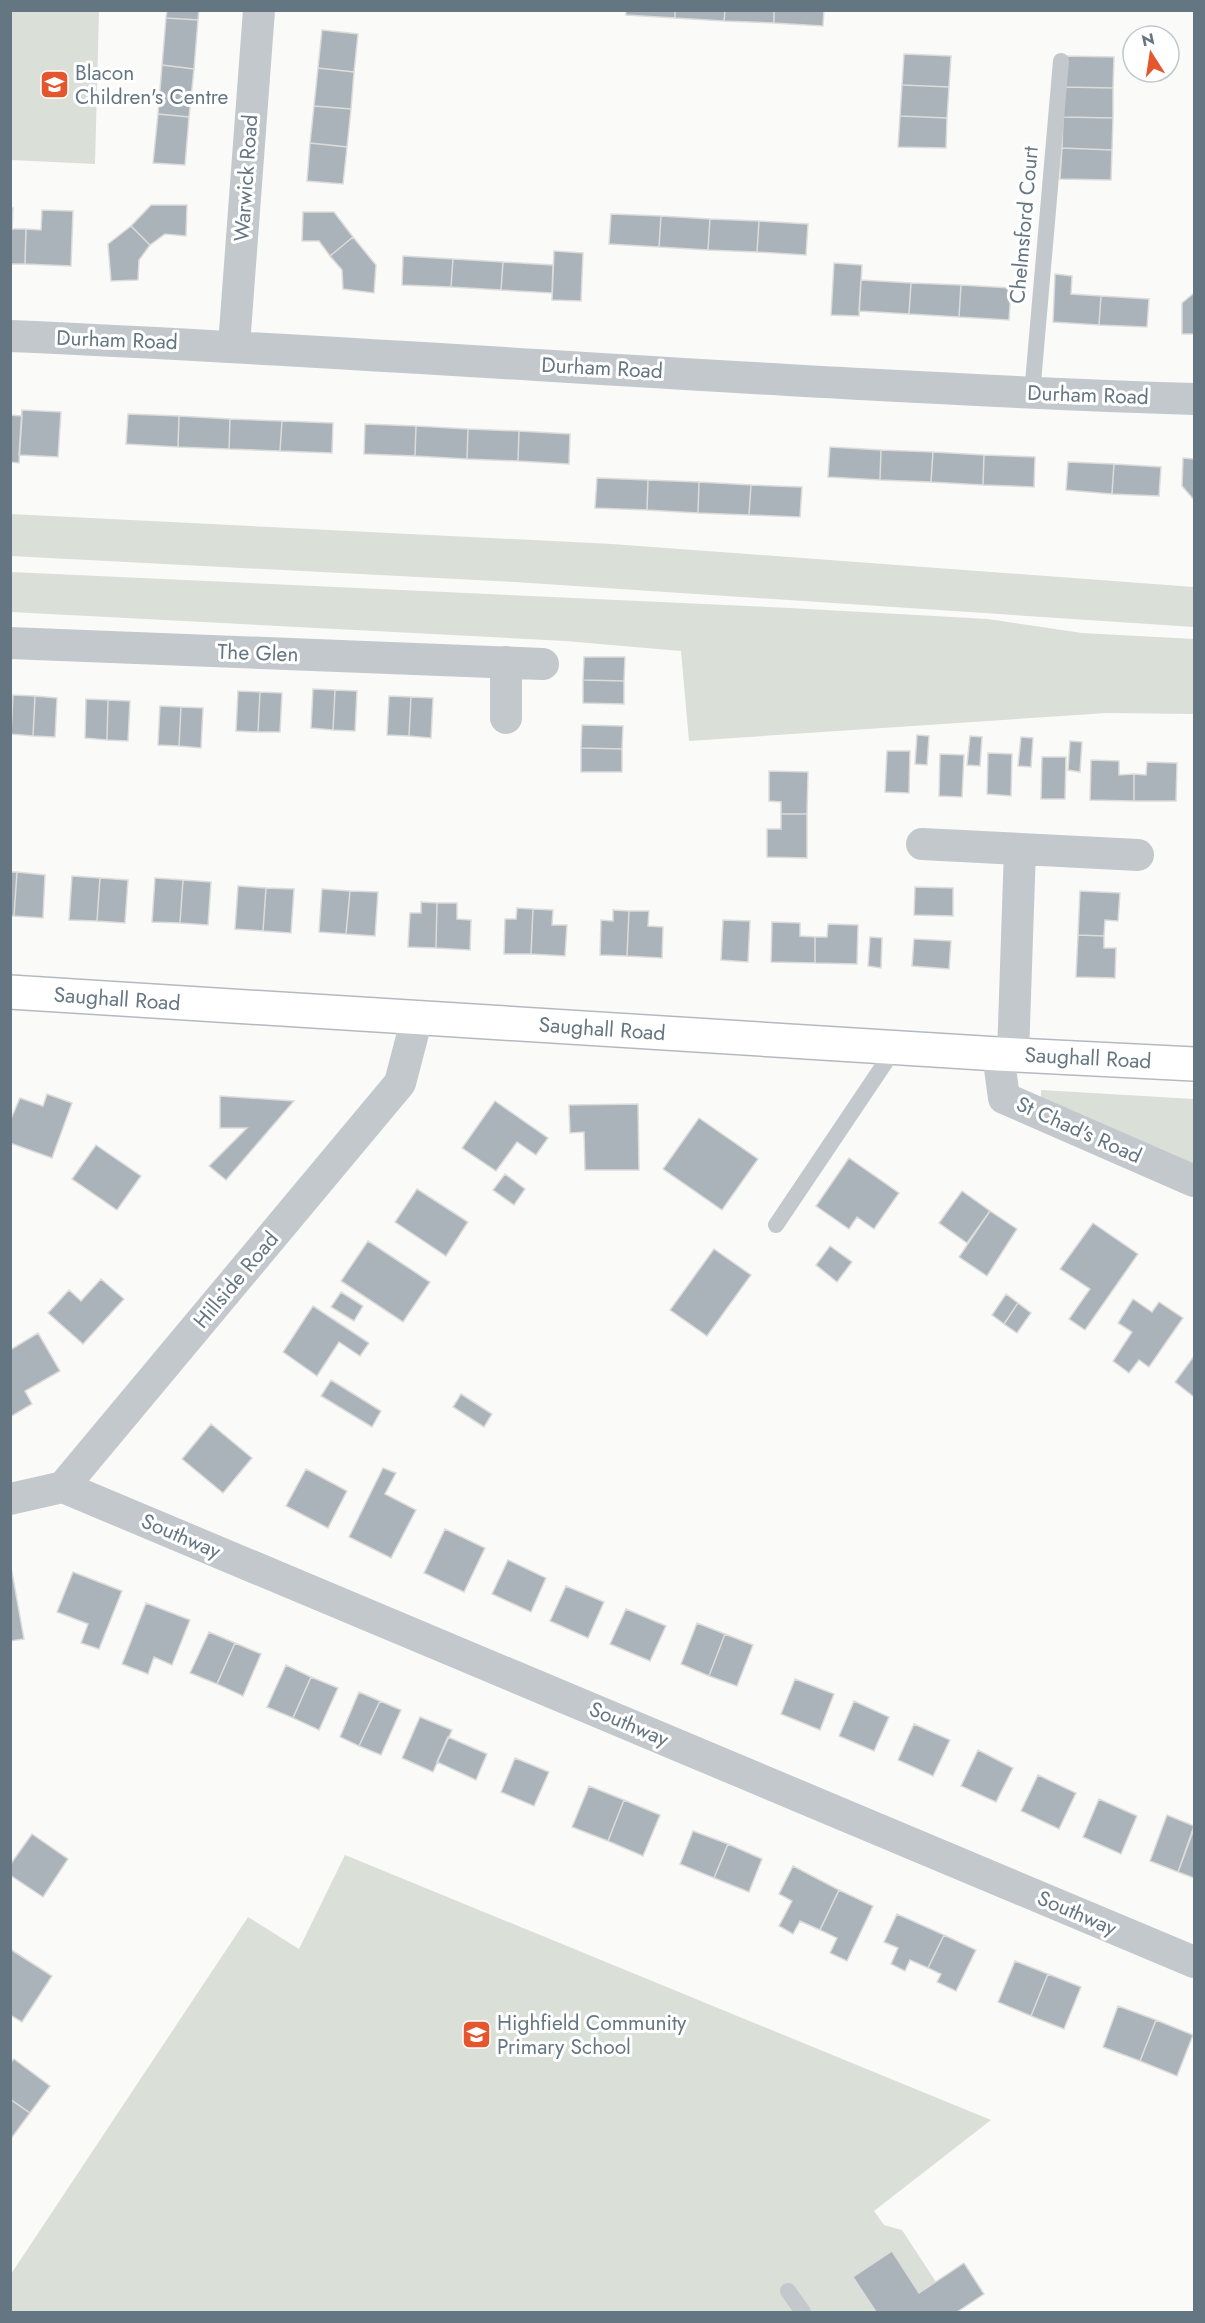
<svg xmlns="http://www.w3.org/2000/svg" width="1205" height="2323" viewBox="0 0 1205 2323" font-family="Jost,sans-serif">
	<style>
		.green { fill: #dadfd7 }
		.building { fill: #aab3b9; stroke: #dcdcda; stroke-width: 1.5 }
		.lines { fill: none; stroke-linecap: round; stroke-linejoin: round }
		.secondary-casing { stroke: #b3babf; stroke-width: 36 }
		.lane { stroke: #c3c8cc; stroke-width: 16 }
		.street { stroke: #c3c8cc; stroke-width: 32 }
		.secondary { stroke: #fff; stroke-width: 33 }
		.labels { text-anchor: middle; dominant-baseline: central; stroke-width: 6; stroke-linejoin: round; paint-order: stroke }
		.poi-label { font-size: 21px; fill: #657683; stroke: #fff; text-anchor: start }
		.street-label { font-size: 21px; fill: #657683; stroke: #fff }
	</style>
	<rect width="100%" height="100%" fill="#fafaf8"/>
	<!-- green -->
	<path class="green" d="M10,11H99L95,164L11,160Z
		M10,514L612,544L1194,587V627L515,582L11,556Z
		M11,572L790,608L988,619L1082,633L1194,639V714L1107,713L689,741L681,651L565,641L11,612Z
		M1041,1090L1194,1099V1164L1041,1098Z
		M345,1855L991,2120L874,2211L884,2225L902,2230L936,2282L919,2293L892,2252L853,2277L876,2312H11V2274L248,1917L299,1949Z"/>
	<!-- building -->
	<path class="building" d="M167,10H199L198,20L166,18Z
		M626,10H675V18L626,15Z
		M675,10H725L724,21L675,18Z
		M725,10H774V23L724,21Z
		M774,10H824L823,26L774,23Z
		M166,18L198,20L194,69L162,65Z
		M322,30L358,34L354,72L318,68Z
		M904,54L951,56L949,87L902,85Z
		M1066,56L1114,57L1113,88L1065,87Z
		M162,65L194,69L189,117L158,114Z
		M318,68L354,72L351,109L314,106Z
		M902,85L949,87L947,118L900,116Z
		M1065,87L1113,88V118L1063,117Z
		M314,106L351,109L347,147L310,143Z
		M158,114L189,117L185,165L153,163Z
		M900,116L947,118L946,148L898,147Z
		M1063,117L1113,118L1112,150L1062,148Z
		M310,143L347,147L343,184L307,181Z
		M1062,148L1112,150L1111,180L1060,179Z
		M151,205H187L186,236L165,234L150,245L131,226Z
		M10,208H13L12,229H26L25,264H10Z
		M42,210L73,211L71,266L25,264L26,229L41,230Z
		M303,212H334L353,237L330,256L319,241H302Z
		M611,214L661,216L659,247L609,244Z
		M661,216L710,219L708,250L659,247Z
		M710,219L759,221L757,252L708,250Z
		M759,221L808,224L806,255L757,252Z
		M131,226L150,245L139,260L138,280L111,281L108,244Z
		M353,237L376,265L374,293L343,289L342,270L330,256Z
		M554,251L583,253L581,301L552,300Z
		M403,256L453,259L451,287L402,285Z
		M453,259L503,262L501,290L451,287Z
		M503,262L553,265L552,293L501,290Z
		M834,263L862,265L859,316L831,315Z
		M1055,274L1072,276L1071,294L1101,296L1099,325L1053,322Z
		M861,280L911,283L909,314L859,311Z
		M911,283L961,285L959,317L909,314Z
		M961,285L1011,288L1009,320L959,317Z
		M1194,293V334H1182V303Z
		M1101,296L1149,299L1147,327L1099,325Z
		M22,410L61,412L58,457L19,455Z
		M128,414L179,416L178,447L126,444Z
		M10,415L22,416L19,463L10,462Z
		M179,416L230,419L229,449L178,447Z
		M230,419L282,421L280,451L229,449Z
		M282,421L333,423L332,453L280,451Z
		M365,424L416,426L415,456L364,454Z
		M416,426L468,429L467,459L415,456Z
		M468,429L519,431L518,461L467,459Z
		M519,431L570,434L569,464L518,461Z
		M830,447L881,450L880,480L828,477Z
		M881,450L933,452L931,482L880,480Z
		M933,452L984,455L983,485L931,482Z
		M984,455L1035,457L1034,487L983,485Z
		M1183,458L1194,459V500L1182,486Z
		M1068,462L1114,464L1112,494L1066,490Z
		M1114,464L1161,467L1159,496L1112,494Z
		M597,478L648,480L647,510L595,508Z
		M648,480L699,482L698,513L647,510Z
		M699,482L751,485L749,515L698,513Z
		M751,485L802,487L800,517L749,515Z
		M584,657H625L624,681L583,680Z
		M583,680L624,681V704L583,703Z
		M313,689L335,690L333,730L311,728Z
		M335,690L357,691L355,731L333,730Z
		M238,691L260,692L258,732L236,731Z
		M260,692L282,693L280,732H258Z
		M13,695L35,696L33,736L11,734Z
		M35,696L57,698L55,737L33,736Z
		M389,696L411,697L409,736L387,735Z
		M411,697L433,698L431,738L409,736Z
		M86,699L108,700L107,740L85,738Z
		M108,700L130,701L128,741L107,740Z
		M160,706L181,707L179,746L158,745Z
		M181,707L203,708L201,748L179,746Z
		M582,725L623,726L622,749L581,748Z
		M917,735L929,736L927,765L915,764Z
		M970,736L982,737L980,766L967,765Z
		M1021,737L1033,738L1031,767L1018,766Z
		M1070,741L1082,742L1080,772L1068,770Z
		M581,748L622,749V772H581Z
		M887,751H910L909,793L885,792Z
		M988,753L1012,754L1011,796L987,794Z
		M940,754L964,755L962,797L939,796Z
		M1042,757H1066L1065,799H1041Z
		M1091,760L1119,761V775L1134,774V801L1090,800Z
		M1147,762L1177,763L1176,801H1134V774L1146,775Z
		M769,771L808,772L807,814H781V802L769,801Z
		M781,814H807V858L767,857V829H781Z
		M10,872H17L14,916H10Z
		M17,872L45,875L43,918L14,916Z
		M72,876L100,878L97,921L69,920Z
		M100,878L128,880L125,923L97,921Z
		M155,878L183,880L180,923L152,922Z
		M183,880L211,882L208,925L180,923Z
		M238,886L266,888L263,931L235,929Z
		M915,887L953,888V916L914,915Z
		M266,888L294,889L291,933L263,931Z
		M322,889L350,891L346,934L319,932Z
		M350,891L378,892L375,936L346,934Z
		M1080,891L1120,893L1118,921L1105,920L1104,936L1078,935Z
		M421,902L437,903L436,948L408,947L410,913H421Z
		M437,903H457V919L471,920L470,950L436,948Z
		M517,908L533,909L531,954H504L505,919H516Z
		M533,909L553,910L552,925H567L565,956L531,954Z
		M613,910L629,911L627,956L600,955L601,920L613,921Z
		M629,911H649L648,926L663,927L662,958L627,956Z
		M723,920L750,921L748,962L721,960Z
		M772,922L800,923V936L815,937V963L771,962Z
		M828,924L858,925L857,964L815,963V937H827Z
		M1078,935L1104,936V948H1116L1115,978L1076,977Z
		M870,937L882,938L881,968L868,966Z
		M914,939L951,941L949,969L912,966Z
		M47,1094L72,1103L52,1158L10,1143V1121L20,1098L43,1106Z
		M220,1096L294,1101L226,1180L209,1166L247,1128H220Z
		M495,1101L548,1138L536,1155L517,1142L496,1171L462,1148Z
		M638,1104L639,1170H585L584,1132L570,1133L569,1105Z
		M699,1118L758,1159L722,1210L663,1169Z
		M96,1145L141,1176L117,1210L72,1179Z
		M849,1158L899,1193L874,1229L857,1217L849,1229L816,1206Z
		M505,1174L525,1189L514,1205L493,1190Z
		M417,1189L468,1222L446,1256L395,1222Z
		M962,1191L990,1211L967,1243L939,1223Z
		M990,1211L1017,1229L987,1276L959,1257Z
		M1093,1223L1138,1254L1085,1330L1069,1319L1090,1289L1060,1269Z
		M368,1241L430,1282L403,1322L341,1281Z
		M830,1246L852,1262L837,1282L816,1265Z
		M714,1249L751,1275L707,1336L670,1310Z
		M101,1279L124,1299L83,1344L48,1313L69,1290L81,1301Z
		M341,1292L363,1306L354,1321L331,1307Z
		M1006,1294L1018,1303L1004,1324L992,1315Z
		M1133,1299L1152,1312L1159,1302L1183,1318L1149,1367L1139,1360L1129,1373L1113,1361L1132,1332L1118,1323Z
		M1018,1303L1031,1313L1017,1333L1004,1324Z
		M313,1306L369,1343L360,1356L339,1342L317,1376L283,1352Z
		M38,1333L60,1371L25,1391L32,1404L10,1417V1350Z
		M1194,1356V1397L1175,1382Z
		M331,1380L381,1411L372,1427L321,1396Z
		M461,1394L492,1414L484,1427L453,1407Z
		M211,1424L252,1458L223,1493L182,1459Z
		M383,1468L396,1473L385,1494L416,1510L391,1558L349,1537Z
		M306,1469L347,1491L328,1528L286,1506Z
		M445,1529L485,1548L464,1592L424,1573Z
		M508,1560L546,1578L531,1612L492,1594Z
		M12,1572L24,1639L10,1641V1573Z
		M73,1572L122,1591L99,1649L81,1643L88,1624L57,1612Z
		M566,1586L604,1602L588,1638L550,1621Z
		M146,1603L190,1620L172,1665L154,1657L148,1674L122,1664Z
		M626,1609L666,1626L650,1661L610,1644Z
		M697,1623L725,1634L709,1676L681,1664Z
		M209,1632L235,1643L217,1684L190,1673Z
		M725,1634L753,1645L737,1686L709,1676Z
		M235,1643L261,1654L243,1696L217,1684Z
		M286,1665L311,1677L293,1718L267,1707Z
		M311,1677L338,1688L319,1730L293,1718Z
		M795,1679L834,1694L820,1730L781,1714Z
		M359,1692L380,1701L359,1746L340,1737Z
		M380,1701L401,1710L381,1755L359,1746Z
		M854,1701L889,1717L874,1751L839,1736Z
		M420,1717L452,1730L433,1772L402,1758Z
		M914,1724L950,1740L933,1776L898,1760Z
		M448,1737L487,1754L476,1780L437,1762Z
		M978,1750L1013,1768L996,1802L961,1786Z
		M515,1758L549,1772L534,1806L501,1792Z
		M1038,1775L1076,1793L1059,1829L1021,1811Z
		M589,1786L624,1800L608,1841L572,1827Z
		M1099,1799L1137,1816L1121,1854L1083,1837Z
		M624,1800L660,1815L643,1856L608,1841Z
		M1167,1815L1194,1826L1178,1872L1150,1861Z
		M1194,1829V1878L1178,1872Z
		M693,1831L728,1844L714,1878L680,1864Z
		M32,1834L68,1859L43,1897L10,1875V1865Z
		M728,1844L762,1859L749,1892L714,1878Z
		M793,1866L839,1890L820,1930L800,1921L793,1934L779,1926L792,1901L779,1894Z
		M839,1890L873,1906L847,1961L830,1953L837,1938L820,1930Z
		M897,1914L944,1935L928,1968L910,1960L905,1971L891,1964L898,1948L884,1942Z
		M944,1935L976,1950L956,1991L937,1982L941,1974L928,1968Z
		M10,1949L52,1976L22,2022L10,2015Z
		M1015,1961L1048,1974L1031,2016L998,2002Z
		M1048,1974L1081,1987L1064,2029L1031,2016Z
		M1118,2006L1156,2020L1140,2061L1103,2047Z
		M1156,2020L1193,2035L1177,2076L1140,2061Z
		M14,2059L50,2086L30,2113L10,2099V2063Z
		M10,2099L30,2113L10,2140Z
		M892,2251L919,2293L964,2263L984,2294L957,2312H876L853,2277Z"/>
	<g class="lines">
		<defs>
			<path id="secondary" d="M10,992L998,1054L1194,1064"/>
		</defs>
		<!-- secondary casing -->
		<use href="#secondary" class="secondary-casing"/>
		<!-- lane -->
		<path class="lane" d="M1032,394L1061,61
			M776,1225L895,1048
			M788,2291L803,2312"/>
		<!-- street -->
		<path class="street" d="M10,336C405,353 799,386 1194,399
			M234,345L259,10
			M10,643L543,664
			M506,718V662
			M922,844L1138,855
			M998,1054L1004,1098L1194,1181
			M1013,1055L1020,849
			M63,1487L1194,1962
			M10,1499L63,1487L400,1083L417,1018"/>
		<!-- secondary -->
		<use href="#secondary" class="secondary"/>
	</g>
	<!-- icons -->
	<defs>
		<symbol id="school-square" viewBox="-11 -11 22 22"><rect x="-9" y="-9" width="18" height="18" rx="4" fill="#e4572e" stroke="#fff"/><path d="M0-5L7-2L0 1L-7-2ZM-4 1L0 2.5L4 1V4Q0 6-4 4Z" fill="#fff"/></symbol>
	</defs>
	<g fill-rule="evenodd">
		<use href="#school-square" x="38" y="68" width="33" height="33"/>
		<use href="#school-square" x="460" y="2018" width="33" height="33"/>
	</g>
	<g class="labels">
		<!-- poi labels -->
		<g class="poi-label">
			<text x="75" y="73">Blacon<tspan x="75" dy="24">Children's Centre</tspan></text>
			<text x="497" y="2023">Highfield Community<tspan x="497" dy="24">Primary School</tspan></text>
		</g>
		<!-- street labels -->
		<g class="street-label">
			<text transform="translate(246 178) rotate(-86)">Warwick Road</text>
			<text transform="translate(1024 225) rotate(-85)">Chelmsford Court</text>
			<text transform="translate(117 340) rotate(2)">Durham Road</text>
			<text transform="translate(602 368) rotate(3)">Durham Road</text>
			<text transform="translate(1088 395) rotate(2)">Durham Road</text>
			<text transform="translate(258 653) rotate(2)">The Glen</text>
			<text transform="translate(117 999) rotate(4)">Saughall Road</text>
			<text transform="translate(602 1029) rotate(4)">Saughall Road</text>
			<text transform="translate(1088 1058) rotate(3)">Saughall Road</text>
			<text transform="translate(1079 1130) rotate(24)">St Chad's Road</text>
			<text transform="translate(236 1280) rotate(-50)">Hillside Road</text>
			<text transform="translate(181 1536) rotate(23)">Southway</text>
			<text transform="translate(629 1724) rotate(23)">Southway</text>
			<text transform="translate(1077 1913) rotate(23)">Southway</text>
		</g>
	</g>
	<!-- border -->
	<rect width="1205" height="2323" fill="none" stroke="#657683" stroke-width="24"/>
	<!-- north arrow -->
	<g transform="translate(1151 54) rotate(348)"><circle r="28" fill="#ffffff" stroke="#c1c8cd" stroke-width="1.5"/>
	<path d="M0-4.5L10 22L0 15L-10 22Z" fill="#e4572e"/>
	<text y="-9" font-size="16" font-weight="bold" text-anchor="middle" fill="#657683">N</text>
	</g>
</svg>
